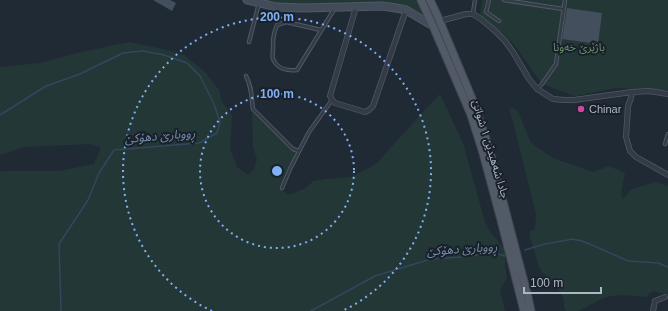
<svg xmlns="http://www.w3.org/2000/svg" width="668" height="311" viewBox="0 0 668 311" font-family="Arial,'Noto Sans Arabic',sans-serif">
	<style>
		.green { fill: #233737 }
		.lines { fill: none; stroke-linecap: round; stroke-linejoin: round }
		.stream { stroke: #33465d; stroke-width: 1.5 }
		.building { fill: #434f5d }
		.service-casing { stroke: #505964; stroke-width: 4.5 }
		.minor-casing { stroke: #505964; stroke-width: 6 }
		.secondary-casing { stroke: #505964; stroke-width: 9 }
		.primary-casing { stroke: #3f4752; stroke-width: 9 }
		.service { stroke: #333b46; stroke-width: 2.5 }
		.minor { stroke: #333b46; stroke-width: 4.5 }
		.secondary { stroke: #414b59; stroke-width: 7 }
		.primary { stroke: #515a66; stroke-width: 7 }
		.ring { fill: none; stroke: #80b1f5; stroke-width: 2; stroke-dasharray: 2 4 }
		.hotel-dot { fill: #d1479c; stroke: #19202a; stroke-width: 1.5 }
		.labels { text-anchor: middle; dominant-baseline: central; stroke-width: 4; stroke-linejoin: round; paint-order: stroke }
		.park-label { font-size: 11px; fill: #66926e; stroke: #19202a }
		.poi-label { font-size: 11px; fill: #adb6c3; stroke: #19202a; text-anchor: start }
		.street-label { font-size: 11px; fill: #adb6c3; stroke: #19202a }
		.water-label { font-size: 12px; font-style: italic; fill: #758eab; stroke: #19202a }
		.centre { fill: #80b1f5; stroke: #19202a; stroke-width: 2 }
		.ring-label { font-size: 12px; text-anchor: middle; font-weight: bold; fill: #80b1f5; stroke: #19202a; stroke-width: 4; stroke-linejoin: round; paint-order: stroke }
	</style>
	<rect width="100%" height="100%" fill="#202a35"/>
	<!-- green -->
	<path class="green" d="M247,0H420L433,26L406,10L304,8Z
		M482,0H668V90L616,88L575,96L542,84L513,43L480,15Z
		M129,42L163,49L184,55L205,72L219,90L222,102L232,115L230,149L237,167L248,175L254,169L257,160L253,146L252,112L296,153L282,185V190L289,195L306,188L313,181L327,179L351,177L376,164L425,110L440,94L463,143L485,222L489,230L506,251L505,256V266L507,278L500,290L505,311H0V172L3,171H59L94,164L101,148L91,144L24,147L0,155V67L40,63L77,53Z
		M509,107L518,111L531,143L553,158L593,172L609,166L625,173L621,194L623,199L632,189L655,182L668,186V295L653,291L645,297L621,295L606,297L578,311H566L564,307V299L555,284L542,272L539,267L530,237V231L535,229L536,214Z"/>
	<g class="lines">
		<!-- stream -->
		<path class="stream" d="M0,115L46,86L80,74L123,53L143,51L164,55L187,63L200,76L214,104L220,122L217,133L199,143L114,150L99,173L88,200L59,244L61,311
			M525,250L545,244L573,239L582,241L592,245L628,261L658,263L668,267
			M311,311L375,276L431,259L462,257L494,253L505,256L507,255"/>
	</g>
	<!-- building -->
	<path class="building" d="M153,0H170L176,3L172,11Z
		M567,8L602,13L598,44L562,39Z"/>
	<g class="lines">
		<defs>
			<path id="service" d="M489,0L486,12L499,21
				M504,0L563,9
				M473,13L475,0
				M321,30L286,22L277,25C273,35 273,39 273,50C273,52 272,57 273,59C277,69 288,71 297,70L335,8
				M249,42L259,3
				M246,76C252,88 251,95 253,109L293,149L299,151
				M537,89L542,84L556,64L565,0
				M665,144L668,134
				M282,188L290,169L309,132L332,100"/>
			<path id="minor" d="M356,7L330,96L332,100L335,103L365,112L369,110L373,106L406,10
				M440,21L466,14H473L481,19L494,30L505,41L513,52L529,79L537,89L553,99L564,100H574L632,92L649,91L668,94
				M632,92L631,98L628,106L626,137L630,151L636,157L668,175
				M653,311L655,301L665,297"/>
			<path id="secondary" d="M247,0L276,7L304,8L382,6L396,8L406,10L433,26"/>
			<path id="primary" d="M421,0L433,26L471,115L483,153L501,220L524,311
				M430,0L438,17L473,101L489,148L528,297L531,311"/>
		</defs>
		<!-- service casing -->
		<use href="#service" class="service-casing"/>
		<!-- minor casing -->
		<use href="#minor" class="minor-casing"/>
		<!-- secondary casing -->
		<use href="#secondary" class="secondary-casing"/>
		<!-- primary casing -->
		<use href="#primary" class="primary-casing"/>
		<!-- service -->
		<use href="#service" class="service"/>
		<!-- minor -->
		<use href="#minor" class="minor"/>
		<!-- secondary -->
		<use href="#secondary" class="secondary"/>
		<!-- primary -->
		<use href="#primary" class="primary"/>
	</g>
	<!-- distance rings -->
	<g class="ring">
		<circle cx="277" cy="171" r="77"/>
		<path d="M212 311A154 154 0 1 1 342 311"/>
	</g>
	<!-- markers -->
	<circle class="hotel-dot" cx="581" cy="109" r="4"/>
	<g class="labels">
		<!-- park labels -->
		<g class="park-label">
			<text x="579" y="47">باژێرێ خه‌ونا</text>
		</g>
		<!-- poi labels -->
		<g class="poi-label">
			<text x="589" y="109">Chinar</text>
		</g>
		<!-- street labels -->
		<g class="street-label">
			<text transform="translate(491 149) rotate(73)">جادا شەهیدێن ١ شواتێ</text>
		</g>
		<!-- water labels -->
		<g class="water-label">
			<text transform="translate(160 136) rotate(-5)">ڕووبارێ دهۆكێ</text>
			<text transform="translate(462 249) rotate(-4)">ڕووبارێ دهۆكێ</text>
		</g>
	</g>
	<circle cx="277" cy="171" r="6" class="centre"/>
	<g class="ring-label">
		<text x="277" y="21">200 m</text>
		<text x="277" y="98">100 m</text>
	</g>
	<!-- scale -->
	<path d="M524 287v6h77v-6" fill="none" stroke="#adb6c3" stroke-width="2"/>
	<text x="530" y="287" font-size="12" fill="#adb6c3" stroke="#19202a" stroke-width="3" paint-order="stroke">100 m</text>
</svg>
